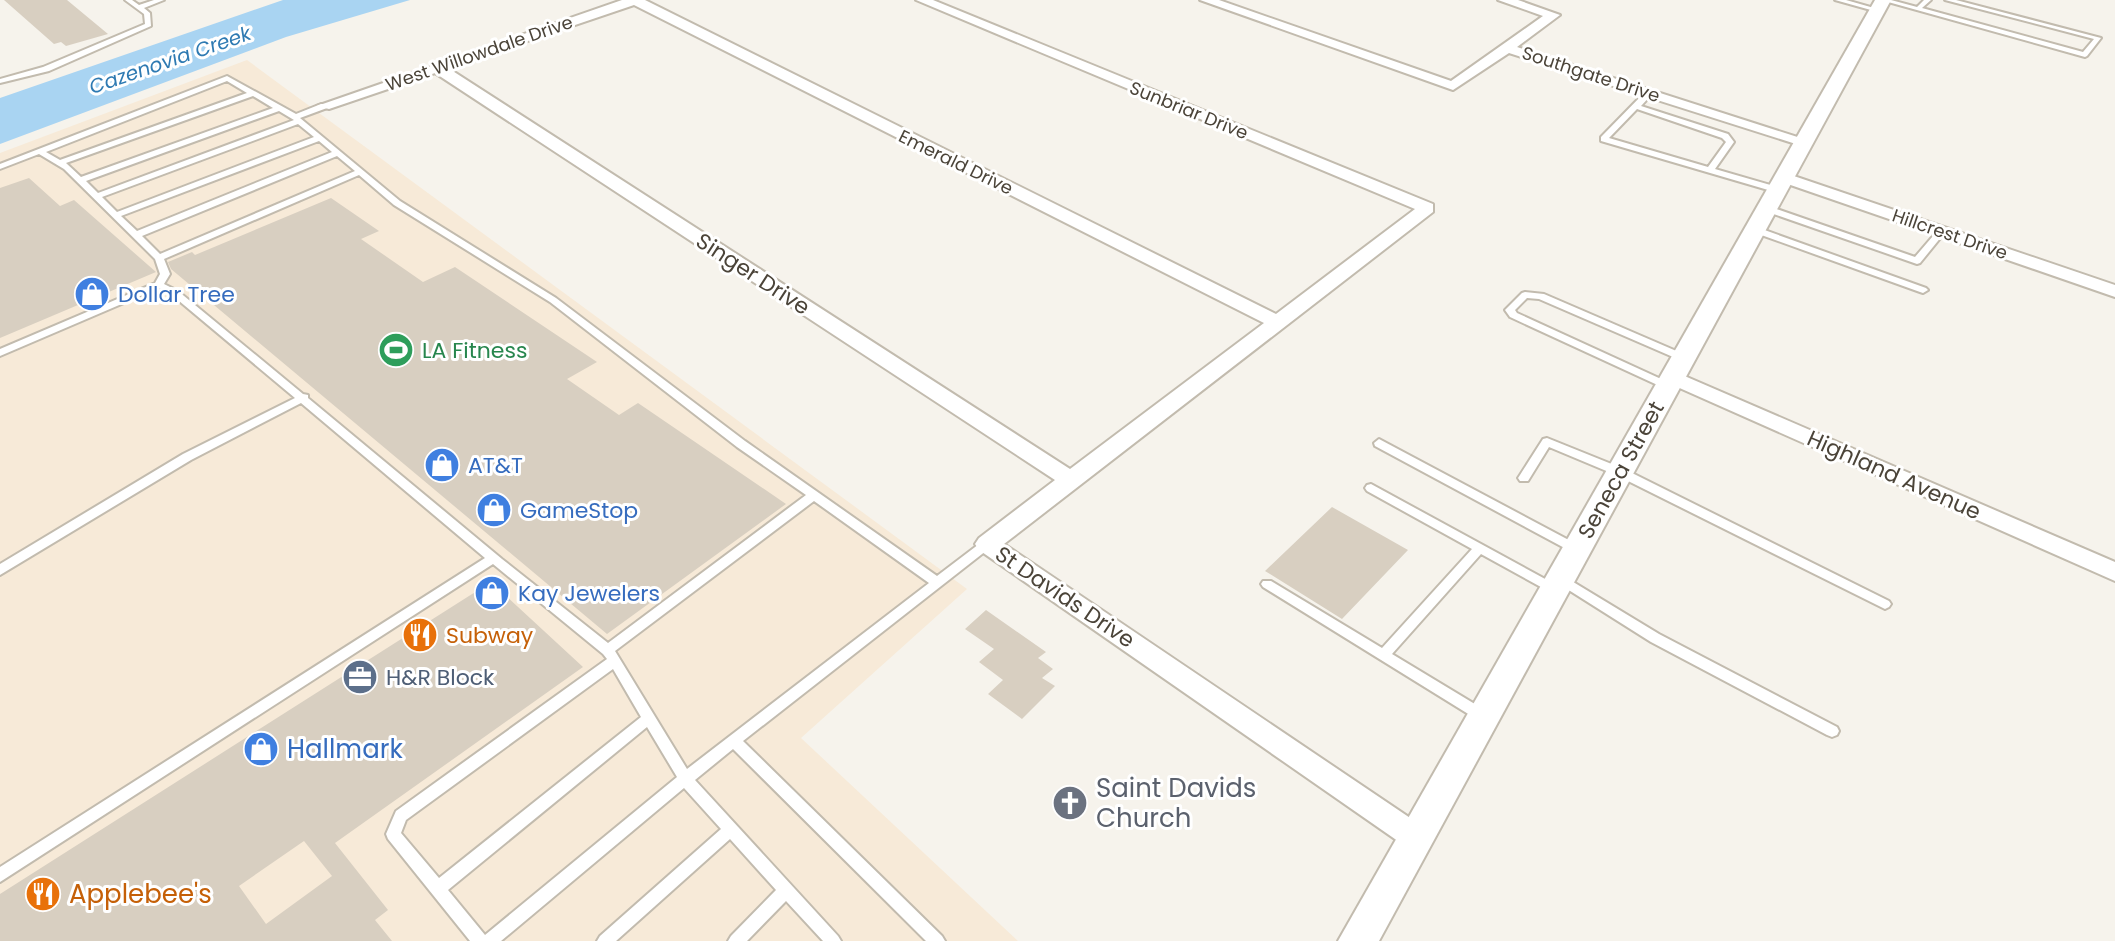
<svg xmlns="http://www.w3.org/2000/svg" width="2115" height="941" viewBox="0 0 2115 941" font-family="Poppins,sans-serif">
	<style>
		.commercial { fill: #f7ead8 }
		.water { fill: #a9d4f2 }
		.building { fill: #d8cfc1; fill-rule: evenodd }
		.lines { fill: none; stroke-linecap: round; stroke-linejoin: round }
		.service-casing { stroke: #c2bbae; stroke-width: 4 }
		.minor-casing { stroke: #c2bbae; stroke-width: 4 }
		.tertiary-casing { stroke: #c2bbae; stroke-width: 4 }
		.service { fill: #fff; fill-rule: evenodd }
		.minor { fill: #fff; fill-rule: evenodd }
		.tertiary { fill: #fff; fill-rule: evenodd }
		.labels { text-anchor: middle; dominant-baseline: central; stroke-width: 6; stroke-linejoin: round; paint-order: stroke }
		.far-street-label { font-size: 18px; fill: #4b4439; stroke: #fff }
		.far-water-label { font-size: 20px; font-style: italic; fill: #2e7ab2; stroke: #fff }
		.street-label { font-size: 22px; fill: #4b4439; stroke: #fff }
		.shop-label { font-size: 22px; fill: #366cbe; stroke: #fff; text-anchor: start }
		.leisure-label { font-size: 22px; fill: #27864d; stroke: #fff; text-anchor: start }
		.food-label { font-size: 22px; fill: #c56008; stroke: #fff; text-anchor: start }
		.service-label { font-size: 22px; fill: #4e5e75; stroke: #fff; text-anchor: start }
		.near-shop-label { font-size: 26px; fill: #366cbe; stroke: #fff; text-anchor: start }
		.near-worship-label { font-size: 26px; fill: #5b616d; stroke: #fff; text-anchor: start }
		.near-food-label { font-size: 26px; fill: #c56008; stroke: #fff; text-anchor: start }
	</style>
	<rect width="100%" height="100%" fill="#f6f3ec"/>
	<!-- commercial -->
	<path class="commercial" d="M247,60L967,589L801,738L1018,941H0V153Z"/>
	<!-- water -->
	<path class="water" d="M283,0H410L286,37L0,144V98Z"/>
	<!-- building -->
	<path class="building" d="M4,0H67L108,34L66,46L61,42L54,44Z
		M29,178L60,206L74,200L156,272L0,338V188Z
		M331,198L379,231L361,239L423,282L455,267L597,362L567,379L619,415L638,403L786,504L607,634L171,269L168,262L192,252L195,255Z
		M1332,507L1408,550L1342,619L1265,571Z
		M491,582L583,667L335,843L388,910L375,920L392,941H0V894ZM304,841L332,876L266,924L239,886Z
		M986,610L1046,652L1038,658L1053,669L1042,678L1055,686L1022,719L988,694L1003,680L979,662L994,649L965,629Z"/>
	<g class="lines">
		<defs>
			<path id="service" d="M125,0H132L139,5L154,0H164L144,8L150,13L151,26L49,71L0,83V79L43,67L145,24L144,14Z
				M1835,0H1846L1881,10L1878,12Z
				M1881,0H1891L1917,7L1924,0H1931L1922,8L2083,52L2094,39L1945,0H1956L2101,38L2087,56L2085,57Z
				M227,76L296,114L321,104H327V108L300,118L400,201L556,298L745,441L937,576L983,541H991L993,544L991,547L743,741L942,936L945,941H926L733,749L695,780L838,936L841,941H823L786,901L747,941H728L731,936L776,890L730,839L616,941H597L600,936L721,829L684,788L501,941H470L388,839L386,834L396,811L607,659L603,654L493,564L0,882V867L485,558L301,403L191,460L0,575V564L183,454L295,398L172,295L159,288L0,356V349L155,283L160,274L155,259L64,169L39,154L0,169V164ZM227,81L247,93L60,160L46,152ZM253,96L273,108L81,177L66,163ZM279,111L294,120L98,193L86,181ZM298,124L314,137L117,212L102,197ZM319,141L332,152L137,231L121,216ZM337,156L355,171L160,254L142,236ZM359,175L394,205L550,302L737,447L806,495L608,643L502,559L308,398V395L303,394L178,291L164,284L170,274L164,259ZM814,501L929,583L687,769L615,651ZM613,669L641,717L439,878L401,833L406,820ZM647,727L677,777L485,935L448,890Z
				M1646,91L1653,93L1641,106L1728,134L1734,142L1715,169L1781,188V192H1775L1601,141V137ZM1637,109L1722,138L1726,142L1708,167L1609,138Z
				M1768,206L1915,257L1939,229L1942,228L1946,231L1920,263L1917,264L1765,211L1764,209Z
				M1756,227L1926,288L1928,290L1923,293L1920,292L1753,232L1752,230Z
				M1525,292L1544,294L1688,356L1689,358L1688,360H1680L1539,299L1527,298L1515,310L1517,313L1672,384L1673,386L1672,388H1664L1510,317L1505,310L1522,293Z
				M1547,438L1624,469L1889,601L1891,604L1889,607L1885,609L1881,607L1616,475L1549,447L1528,481H1520L1518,478L1520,475L1543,439Z
				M1379,439L1580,546L1582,549L1580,552H1572L1375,446L1374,443Z
				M1371,484L1558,586L1560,589L1558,592H1550L1481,554L1392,654L1488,712L1490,716L1488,720L1483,722L1478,720L1263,587L1261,584L1263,581H1271L1382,648L1472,549L1367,491L1365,488L1367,485Z
				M1560,574L1659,634L1837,727L1839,731L1837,735L1832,737L1827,735L1651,642L1556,582L1554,579L1556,576Z"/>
			<path id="minor" d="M622,0H645L1276,314L1415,209L916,0H933L1433,204V212L1004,544L1425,828L1430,837L1425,846L1415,850L1405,846L979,550L975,544L979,538L1055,480L435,73L329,109L317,106ZM634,5L1264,323L1070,469L448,68Z
				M1200,0H1219L1451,81L1543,16L1498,0H1518L1560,15L1517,47L1813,142L1799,145L1509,53L1453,90Z
				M1785,173L2115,285V297L1779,181V175Z
				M1673,371L2115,562V581L1666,382L1663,377Z"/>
			<path id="tertiary" d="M1875,0H1891L1379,941H1338Z"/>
		</defs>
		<!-- service casing -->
		<use href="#service" class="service-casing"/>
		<!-- minor casing -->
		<use href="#minor" class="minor-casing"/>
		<!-- tertiary casing -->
		<use href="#tertiary" class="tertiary-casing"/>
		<!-- service -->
		<use href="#service" class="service"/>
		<!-- minor -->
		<use href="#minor" class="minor"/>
		<!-- tertiary -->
		<use href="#tertiary" class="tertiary"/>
	</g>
	<!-- icons -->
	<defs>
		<symbol id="shop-disc" viewBox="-11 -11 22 22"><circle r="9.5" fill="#3f7fe0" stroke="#fff"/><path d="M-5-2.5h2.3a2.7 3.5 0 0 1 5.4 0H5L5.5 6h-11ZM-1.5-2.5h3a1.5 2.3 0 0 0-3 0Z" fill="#fff"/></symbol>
		<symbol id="stadium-disc" viewBox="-11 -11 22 22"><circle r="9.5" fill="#2e9e5b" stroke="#fff"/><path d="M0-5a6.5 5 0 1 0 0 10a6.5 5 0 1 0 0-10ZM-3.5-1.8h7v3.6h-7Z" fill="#fff"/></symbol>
		<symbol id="restaurant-disc" viewBox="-11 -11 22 22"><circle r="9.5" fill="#e8710a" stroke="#fff"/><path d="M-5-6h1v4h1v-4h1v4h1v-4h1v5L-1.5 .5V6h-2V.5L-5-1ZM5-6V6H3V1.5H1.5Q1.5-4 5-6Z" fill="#fff"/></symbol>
		<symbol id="office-disc" viewBox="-11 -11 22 22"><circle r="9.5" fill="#5c6f8a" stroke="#fff"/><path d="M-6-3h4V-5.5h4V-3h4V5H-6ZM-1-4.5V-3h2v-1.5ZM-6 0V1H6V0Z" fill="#fff"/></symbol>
		<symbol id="church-disc" viewBox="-11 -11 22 22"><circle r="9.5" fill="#6b7280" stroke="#fff"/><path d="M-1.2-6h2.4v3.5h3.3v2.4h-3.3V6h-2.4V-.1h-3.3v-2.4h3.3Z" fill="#fff"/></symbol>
	</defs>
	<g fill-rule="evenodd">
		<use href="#shop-disc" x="72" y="274" width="40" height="40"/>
		<use href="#stadium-disc" x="376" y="330" width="40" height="40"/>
		<use href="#shop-disc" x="422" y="445" width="40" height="40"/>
		<use href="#shop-disc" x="474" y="490" width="40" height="40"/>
		<use href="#shop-disc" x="472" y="573" width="40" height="40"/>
		<use href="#restaurant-disc" x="400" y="615" width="40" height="40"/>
		<use href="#office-disc" x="340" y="657" width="40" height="40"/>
		<use href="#shop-disc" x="241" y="729" width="40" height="40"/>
		<use href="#church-disc" x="1050" y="783" width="40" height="40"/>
		<use href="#restaurant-disc" x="23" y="874" width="40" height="40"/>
	</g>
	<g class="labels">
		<!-- far-street labels -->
		<g class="far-street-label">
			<text transform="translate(479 53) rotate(-19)">West Willowdale Drive</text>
			<text transform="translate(1591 74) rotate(18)">Southgate Drive</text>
			<text transform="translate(1189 110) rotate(22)">Sunbriar Drive</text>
			<text transform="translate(956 162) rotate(26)">Emerald Drive</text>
			<text transform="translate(1950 234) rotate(19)">Hillcrest Drive</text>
		</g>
		<!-- far-water labels -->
		<g class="far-water-label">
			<text transform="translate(170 60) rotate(-19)">Cazenovia Creek</text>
		</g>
		<!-- street labels -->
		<g class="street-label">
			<text transform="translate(753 274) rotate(33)">Singer Drive</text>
			<text transform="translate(1621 470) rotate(-61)">Seneca Street</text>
			<text transform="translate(1894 475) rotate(24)">Highland Avenue</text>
			<text transform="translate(1065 597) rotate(34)">St Davids Drive</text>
		</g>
		<!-- shop labels -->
		<g class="shop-label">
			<text x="118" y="294">Dollar Tree</text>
			<text x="468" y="465">AT&amp;T</text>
			<text x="520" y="510">GameStop</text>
			<text x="518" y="593">Kay Jewelers</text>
		</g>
		<!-- leisure labels -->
		<g class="leisure-label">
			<text x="422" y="350">LA Fitness</text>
		</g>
		<!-- food labels -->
		<g class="food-label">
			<text x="446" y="635">Subway</text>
		</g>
		<!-- service labels -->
		<g class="service-label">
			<text x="386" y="677">H&amp;R Block</text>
		</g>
		<!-- near-shop labels -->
		<g class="near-shop-label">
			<text x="287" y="749">Hallmark</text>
		</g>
		<!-- near-worship labels -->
		<g class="near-worship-label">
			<text x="1096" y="788">Saint Davids<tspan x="1096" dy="30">Church</tspan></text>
		</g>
		<!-- near-food labels -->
		<g class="near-food-label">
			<text x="69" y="894">Applebee's</text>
		</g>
	</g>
</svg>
